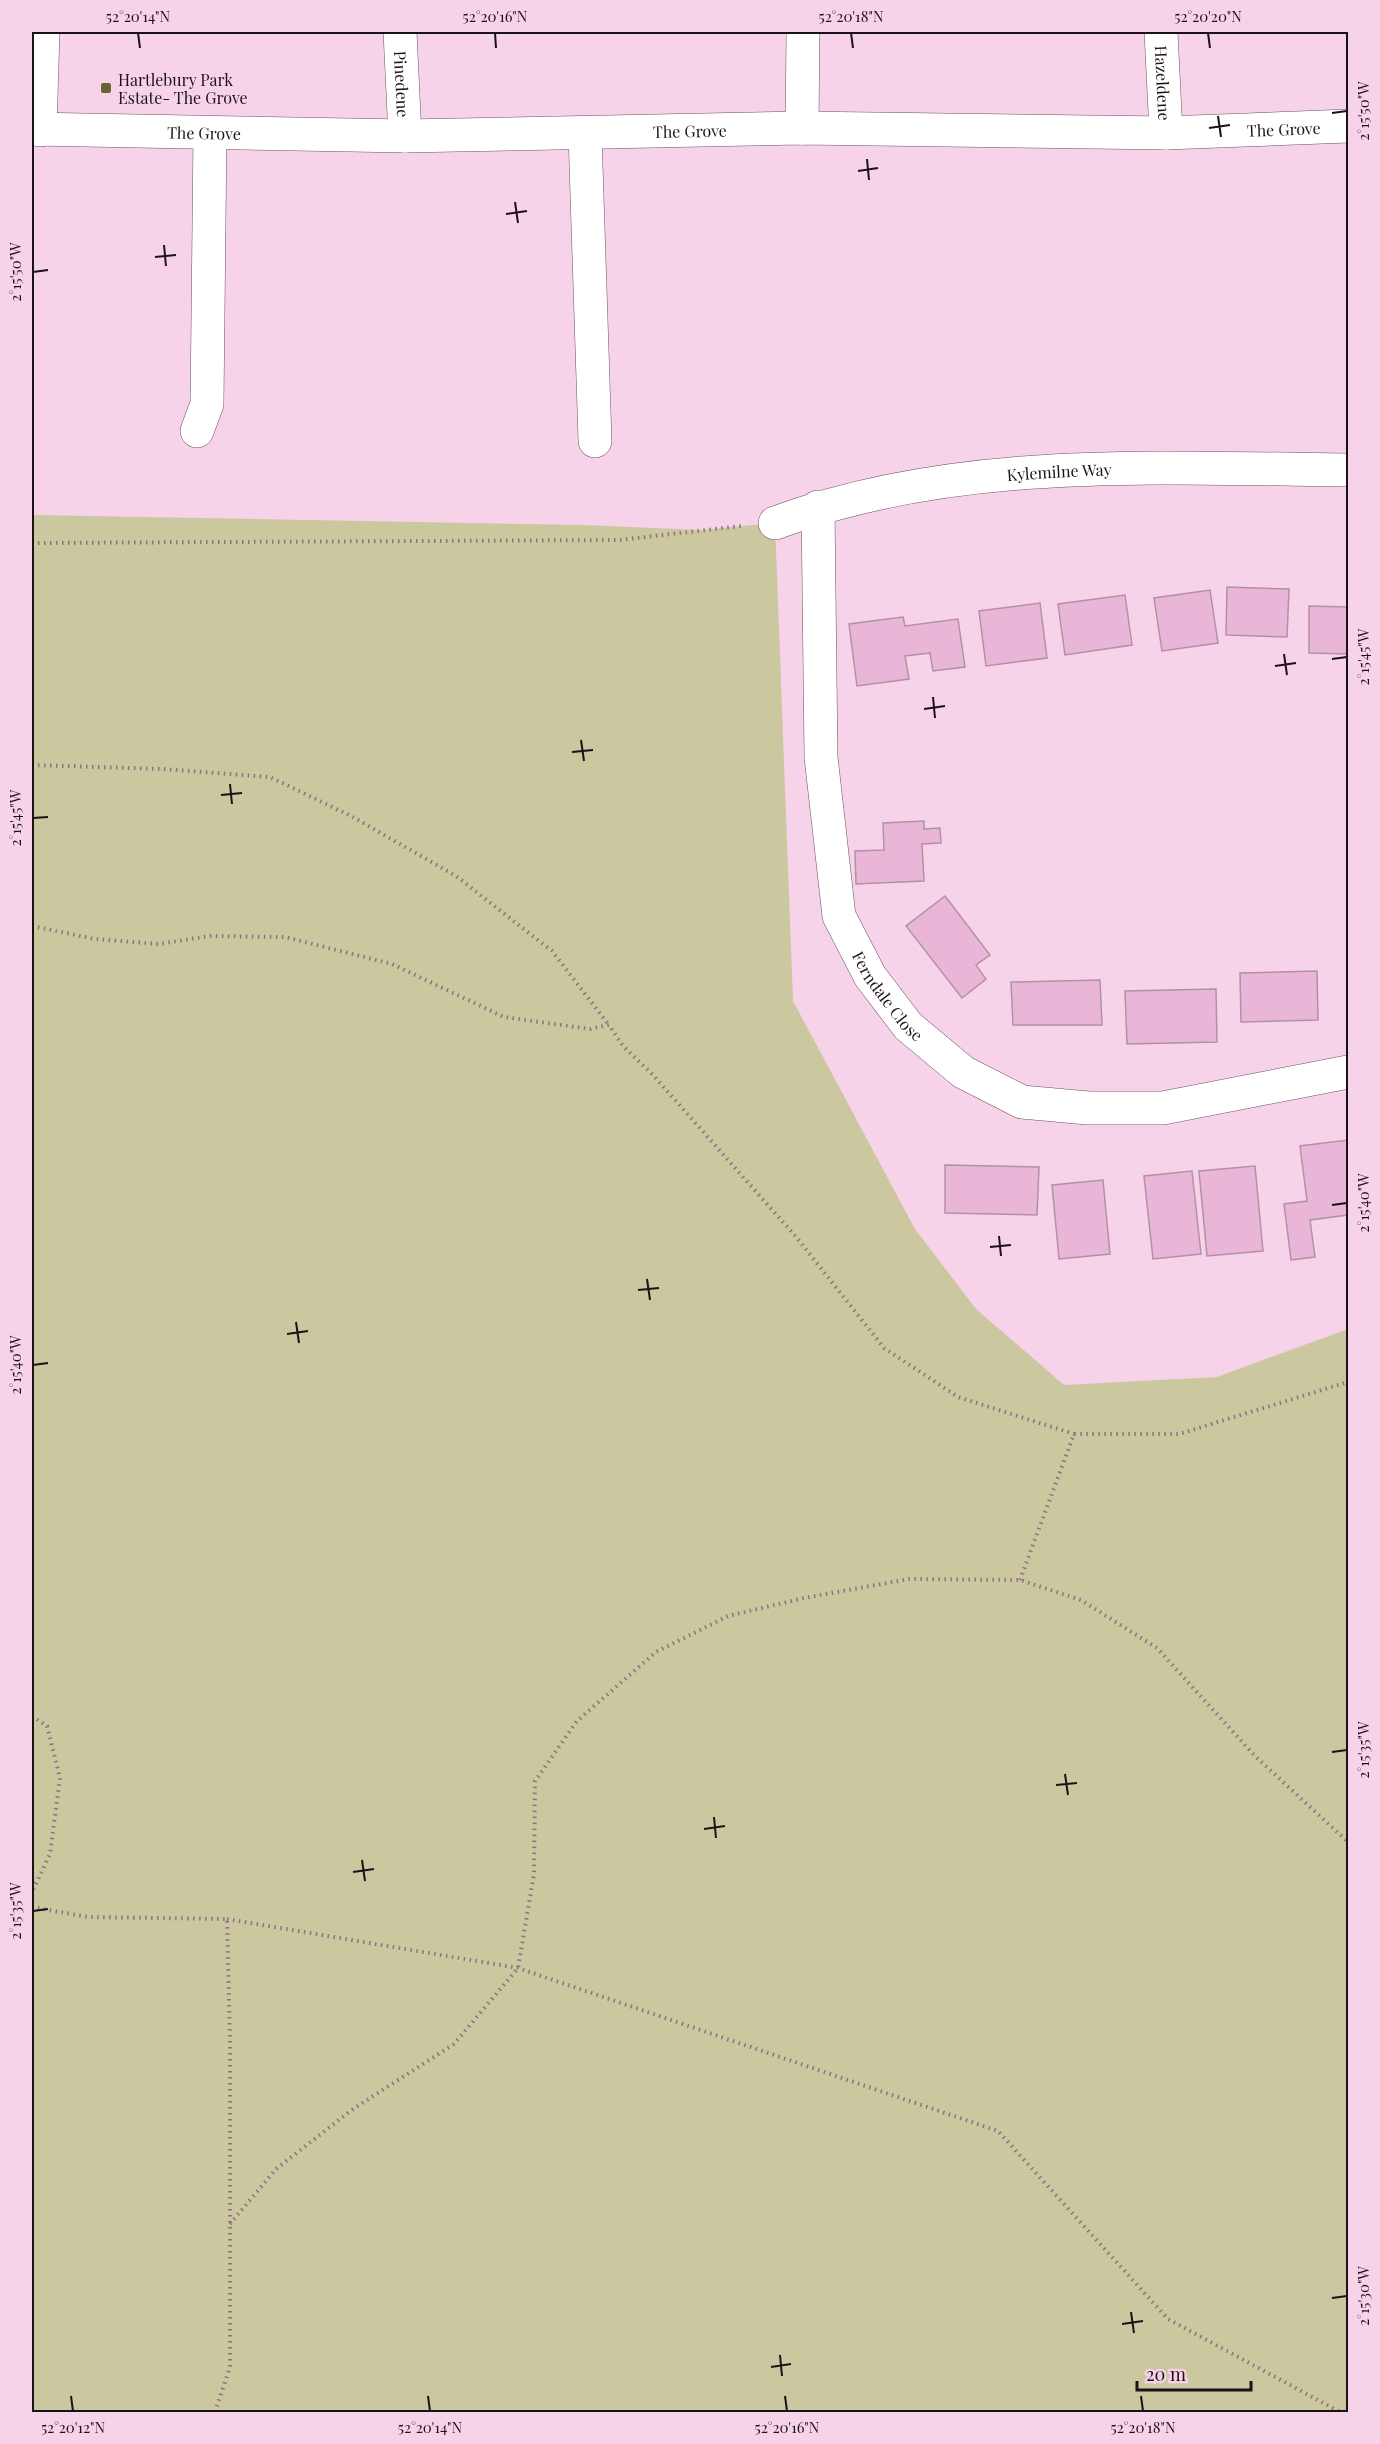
<svg xmlns="http://www.w3.org/2000/svg" width="1380" height="2444" viewBox="0 0 1380 2444" font-family="'Playfair Display',serif">
	<style>
		.green { fill: #cbc79f }
		.building { fill: #e9b6d7; stroke: #b191a5; stroke-width: 1.5 }
		.lines { fill: none; stroke-linecap: round; stroke-linejoin: round }
		.minor-casing { stroke: #6d5063; stroke-width: 34 }
		.path { stroke: #8b7381; stroke-width: 4; stroke-dasharray: 1.5 4.5; stroke-linecap: butt }
		.minor { stroke: #fff; stroke-width: 33 }
		.ticks { fill: none; stroke: #1d1118; stroke-width: 2 }
		.poi-dot { fill: #686330; stroke: #f6d3e8; stroke-width: 2 }
		.labels { text-anchor: middle; dominant-baseline: central; stroke-width: 6; stroke-linejoin: round; paint-order: stroke }
		.poi-label { font-size: 16px; fill: #1d1118; stroke: #f6d3e8; text-anchor: start }
		.street-label { font-size: 16px; fill: #1d1118; stroke: #f6d3e8 }
		.neatline { fill: none; stroke: #1d1118; stroke-width: 2 }
		.ticks-label { font-size: 15px; text-anchor: middle; fill: #1d1118 }
	</style>
	<rect width="100%" height="100%" fill="#f6d3e8"/>
	<!-- green -->
	<path class="green" d="M32,515L583,525L701,530L775,523L793,1001L915,1229L976,1309L1064,1385L1217,1377L1348,1329V2412H32Z"/>
	<!-- building -->
	<path class="building" d="M1227,587L1289,589L1287,637L1226,635Z
		M1210,590L1218,643L1162,651L1154,598Z
		M1125,595L1132,645L1065,655L1058,604Z
		M1040,603L1047,658L986,666L979,611Z
		M1309,606L1348,607V654L1309,653Z
		M903,617L905,626L958,619L965,667L933,671L930,653L905,656L909,679L857,686L849,624Z
		M924,821V829L940,828L941,843L922,844L924,881L856,884L855,851L884,850L883,823Z
		M945,896L990,955L976,965L986,979L962,998L906,926Z
		M1317,971L1318,1020L1241,1022L1240,973Z
		M1100,980L1102,1025H1013L1011,982Z
		M1216,989L1217,1042L1127,1044L1125,991Z
		M1348,1140V1215L1310,1220L1315,1257L1291,1260L1284,1204L1307,1201L1300,1146Z
		M945,1165L1039,1167L1037,1215L945,1213Z
		M1255,1166L1263,1251L1207,1256L1199,1171Z
		M1192,1171L1201,1254L1153,1259L1144,1176Z
		M1103,1180L1110,1254L1059,1259L1052,1185Z"/>
	<g class="lines">
		<defs>
			<g id="minor">
				<path id="s1" d="M400,32L405,136"/>
				<path id="s2" d="M1161,32L1166,133"/>
				<path d="M802,128L803,32"/>
				<path id="s3" d="M32,129L405,136L802,128L1166,133L1348,126"/>
				<path d="M40,130L43,32"/>
				<path d="M585,134L595,441"/>
				<path d="M197,431L207,404L210,134"/>
				<path id="s4" d="M818,507L821,757L839,916L870,976L908,1026L963,1072L1022,1102L1088,1108H1163L1348,1072"/>
				<path id="s5" d="M775,523C956,456 1159,468 1348,470"/>
			</g>
		</defs>
		<!-- minor casing -->
		<use href="#minor" class="minor-casing"/>
		<!-- path -->
		<path class="path" d="M32,543L619,540L741,526
			M32,765L163,769L270,777L351,816L456,876L552,951L609,1025
			M32,926L95,939L159,944L210,936L285,937L392,964L504,1017L590,1029L609,1025L623,1046L653,1075L797,1238L884,1348L958,1397L1074,1434
			M1020,1580L1074,1434H1179L1348,1382
			M32,1716L47,1726L60,1778L50,1854L32,1892
			M32,1907L88,1917L227,1919L230,2040V2367L215,2412
			M227,1919L518,1968L998,2131L1168,2319L1340,2412
			M230,2224L276,2169L353,2109L454,2044L518,1968L534,1874L535,1781L577,1721L656,1652L728,1616L804,1598L909,1579L1020,1580L1081,1600L1157,1648L1255,1756L1348,1842"/>
		<!-- minor -->
		<use href="#minor" class="minor"/>
	</g>
	<!-- ticks -->
	<path class="ticks" d="M138,33L140,48M495,33L496,48M851,33L853,48M1208,33L1210,48M1332,113L1347,111M1218,116L1221,137M1209,128L1230,125M867,159L869,180M858,171L878,168M515,202L518,223M506,214L527,211M164,245L166,266M155,257L176,255M33,272L48,270M1284,654L1287,675M1332,659L1347,657M1275,666L1296,663M933,697L935,718M924,709L945,706M581,740L584,761M572,752L593,750M230,784L232,804M221,795L242,793M33,818L48,817M1332,1205L1347,1203M999,1236L1001,1256M990,1247L1011,1245M647,1279L650,1300M638,1290L659,1288M296,1322L299,1343M287,1334L308,1331M33,1365L48,1363M1332,1752L1347,1750M1065,1774L1068,1795M1056,1785L1077,1783M714,1817L716,1838M704,1829L725,1826M362,1860L365,1881M353,1872L374,1869M33,1911L48,1909M1332,2298L1347,2296M1131,2312L1134,2333M1122,2324L1143,2321M780,2355L782,2376M771,2367L791,2364M71,2396L73,2411M428,2396L430,2411M785,2396L787,2411M1141,2396L1143,2411"/>
	<!-- markers -->
	<rect class="poi-dot" x="100" y="82" width="12" height="12" rx="3"/>
	<g class="labels">
		<!-- poi labels -->
		<g class="poi-label">
			<text x="118" y="79">Hartlebury Park<tspan x="118" dy="18">Estate- The Grove</tspan></text>
		</g>
		<!-- street labels -->
		<g class="street-label">
			<text stroke="none"><textPath href="#s2" startOffset="51">Hazeldene</textPath></text>
			<text stroke="none"><textPath href="#s1" startOffset="52">Pinedene</textPath></text>
			<text stroke="none"><textPath href="#s3" startOffset="1252">The Grove</textPath></text>
			<text stroke="none"><textPath href="#s3" startOffset="658">The Grove</textPath></text>
			<text stroke="none"><textPath href="#s3" startOffset="172">The Grove</textPath></text>
			<text stroke="none"><textPath href="#s5" startOffset="290">Kylemilne Way</textPath></text>
			<text stroke="none"><textPath href="#s4" startOffset="504">Ferndale Close</textPath></text>
		</g>
	</g>
	<!-- border -->
	<rect width="1380" height="2444" fill="none" stroke="#f6d3e8" stroke-width="66"/>
	<!-- scale -->
	<path d="M1137 2381v9h114v-9" fill="none" stroke="#1d1118" stroke-width="3"/>
	<text x="1146" y="2381" font-size="18" fill="#1d1118" stroke="#f6d3e8" stroke-width="4.5" paint-order="stroke">20 m</text>
	<rect x="33" y="33" width="1314" height="2378" class="neatline"/>
	<g class="ticks-label">
		<text x="138" y="22">52°20'14"N</text>
		<text x="495" y="22">52°20'16"N</text>
		<text x="851" y="22">52°20'18"N</text>
		<text x="1208" y="22">52°20'20"N</text>
		<text transform="translate(1364 111) rotate(-90)" y="5">2°15'50"W</text>
		<text transform="translate(16 272) rotate(-90)" y="5">2°15'50"W</text>
		<text transform="translate(1364 657) rotate(-90)" y="5">2°15'45"W</text>
		<text transform="translate(16 818) rotate(-90)" y="5">2°15'45"W</text>
		<text transform="translate(1364 1203) rotate(-90)" y="5">2°15'40"W</text>
		<text transform="translate(16 1365) rotate(-90)" y="5">2°15'40"W</text>
		<text transform="translate(1364 1750) rotate(-90)" y="5">2°15'35"W</text>
		<text transform="translate(16 1911) rotate(-90)" y="5">2°15'35"W</text>
		<text transform="translate(1364 2296) rotate(-90)" y="5">2°15'30"W</text>
		<text x="73" y="2433">52°20'12"N</text>
		<text x="430" y="2433">52°20'14"N</text>
		<text x="787" y="2433">52°20'16"N</text>
		<text x="1143" y="2433">52°20'18"N</text>
	</g>
</svg>
